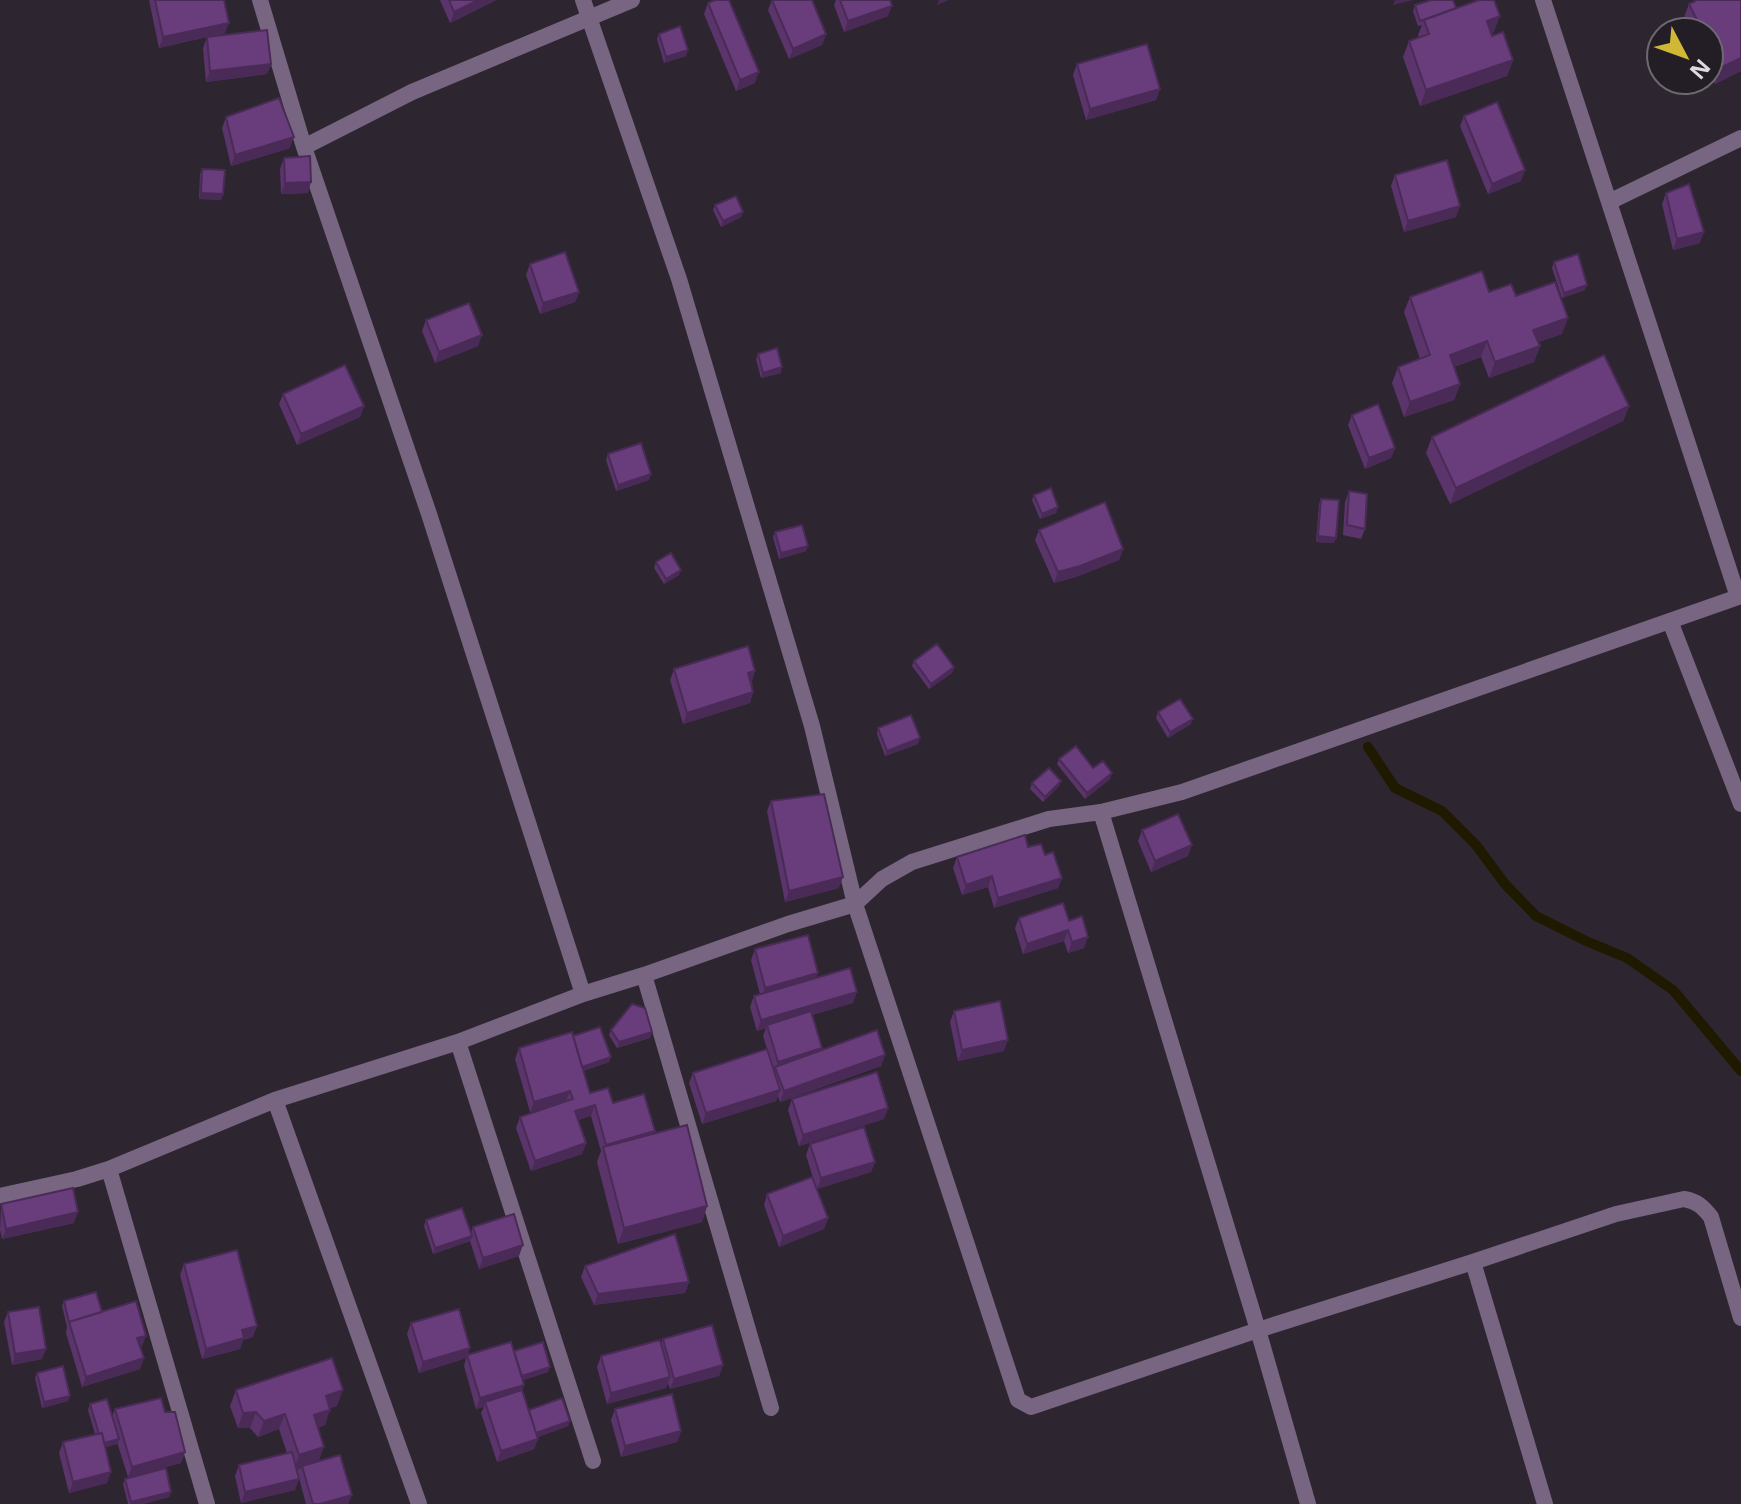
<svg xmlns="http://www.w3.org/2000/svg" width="1741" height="1504" viewBox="0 0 1741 1504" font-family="'Noto Sans',sans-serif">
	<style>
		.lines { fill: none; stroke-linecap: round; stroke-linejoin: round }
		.stream { stroke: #1f1900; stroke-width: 10 }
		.street { stroke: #786582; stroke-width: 16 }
		.wall { fill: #5a346b }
		.shaded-wall { fill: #4a2b57 }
		.building { fill: #693d7c; stroke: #4a2b57; stroke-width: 2 }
	</style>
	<rect width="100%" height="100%" fill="#2d2630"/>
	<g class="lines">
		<!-- stream -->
		<path class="stream" d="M1368,747L1395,788L1442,811L1476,845L1505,884L1536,916L1586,941L1627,958L1673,990L1741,1071"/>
		<!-- street -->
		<path class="street" d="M260,0L304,147
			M583,0L679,279L812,726L855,904L1018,1400L1031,1407L1258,1330L1473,1262L1616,1214L1684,1199C1697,1201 1703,1207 1711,1217L1741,1318
			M1543,0L1738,597
			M1609,202L1741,138
			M1670,621L1741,804
			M1101,812L1258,1330L1308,1504
			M644,975L771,1408
			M583,994L429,514L304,147L412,92L632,0
			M458,1042L593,1461
			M275,1100L419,1504
			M109,1169L207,1504
			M0,1196L77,1179L109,1169L275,1100L458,1042L583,994L644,975L788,924L855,904L882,879L912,862L1049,819L1101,812L1182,792L1741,596
			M1473,1262L1545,1504"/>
	</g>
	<!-- wall -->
	<path class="wall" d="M149,0H224L225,33L209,37L271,64L267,74L206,82L203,48L207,37L159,48Z
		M440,0H496L450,23Z
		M772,0L826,34L822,45L789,59L768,10Z
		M836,0H890L888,16L844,32L834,5Z
		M708,3L755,83L736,91L704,14Z
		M1689,4L1741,71L1715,84L1709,72V32H1689L1683,20Z
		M1415,5L1456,8L1494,32L1491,33L1492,36L1513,60L1507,76L1420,106L1403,57L1409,41L1419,38L1418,35L1422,25L1418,26L1413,11Z
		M659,34L686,56L664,63L657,39Z
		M1077,64L1160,89L1156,100L1086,120L1073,75Z
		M1464,116L1521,181L1488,194L1460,126Z
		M226,117L290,148L231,166L222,128Z
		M284,158L308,193L281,194L280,169Z
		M202,169L223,194L221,200L199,199L200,174Z
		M1395,175L1456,217L1404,232L1391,186Z
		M1666,193L1700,243L1673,250L1662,204Z
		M715,205L743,212L741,217L721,227L713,210Z
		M1554,262L1585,290L1562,298L1552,268Z
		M530,264L579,292L575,302L540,314L526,275Z
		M1516,296L1562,334L1538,342L1540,346L1534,362L1489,378L1481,357L1454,367L1460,384L1454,400L1404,417L1392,383L1398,367L1420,359L1404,312L1410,297Z
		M426,320L478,346L435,363L422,331Z
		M758,354L781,373L761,378L756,359Z
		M283,394L364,406L360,417L297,445L279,404Z
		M1629,406L1623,421L1450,504L1426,453L1432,437Z
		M1352,415L1395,448L1391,458L1365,469L1348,425Z
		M608,454L649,480L616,491L606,460Z
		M1349,491L1365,529L1361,539L1343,535L1345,502Z
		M1034,495L1056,513L1040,519L1032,500Z
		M1321,499L1334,543L1316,542L1319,504Z
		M1039,530L1123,549L1119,560L1076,577L1054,583L1035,540Z
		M775,532L806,551L779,559L773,537Z
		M656,562L679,575L664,584L654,568Z
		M914,661L954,667L952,673L929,689L912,666Z
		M674,669L752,682L753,692L750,703L683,724L670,680Z
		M1158,712L1191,724L1168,738L1156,718Z
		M878,728L918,744L885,756L877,734Z
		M1059,759L1093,768L1110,779L1085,799L1057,764Z
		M1061,781L1059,786L1043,802L1030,789L1032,783Z
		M771,801L839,888L785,902L767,811Z
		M1142,830L1188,856L1151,872L1138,841Z
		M1028,847L1045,855L1062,878L1058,888L994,908L988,887L962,895L953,868L957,857Z
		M1019,918L1069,921L1084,948L1068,953L1064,941L1023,954L1015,928Z
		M755,949L816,978L853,1003L812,1015L822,1048L821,1050L885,1055L881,1066L780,1102L778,1096L776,1101L702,1124L689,1083L693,1073L767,1049L763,1036L766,1028L757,1031L750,1007L754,996L760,994L751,960Z
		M954,1011L1004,1051L958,1061L950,1022Z
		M611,1030L652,1032L650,1038L617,1048L609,1035Z
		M519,1048L609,1062L583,1071L590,1093L613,1103L654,1133L707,1206L702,1222L618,1244L597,1162L601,1151L591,1116L578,1120L586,1143L582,1154L531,1171L516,1128L520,1117L562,1103L530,1112L515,1059Z
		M792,1099L888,1108L884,1119L799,1146L788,1110Z
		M810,1144L875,1162L871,1172L817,1189L828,1218L824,1229L779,1247L764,1205L767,1194L816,1188L806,1155Z
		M1,1204L74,1223L2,1239L0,1230Z
		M426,1220L471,1233L473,1227L519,1256L479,1269L470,1241L433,1254L424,1226Z
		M184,1264L253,1337L243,1340L240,1349L202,1359L180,1275Z
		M585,1266L689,1282L685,1293L594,1305L581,1277Z
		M64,1301L102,1312L142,1346L140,1347V1369L82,1387L66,1333L67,1327L62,1306Z
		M8,1312L42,1359L12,1365L4,1322Z
		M411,1323L468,1355L514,1351L548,1372L523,1380L524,1385L522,1390L529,1410L570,1421L568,1426L538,1437L534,1449L497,1462L481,1413L484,1407L476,1409L464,1366L466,1358L419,1373L407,1334Z
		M663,1339L723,1365L719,1376L670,1389L668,1383L666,1388L607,1404L597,1367L601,1356L661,1344Z
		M37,1373L68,1401L42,1408L35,1378Z
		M236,1390L337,1406L330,1408L325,1425L318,1428V1462L348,1504H306L299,1478L295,1490L241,1503L235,1476L239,1465L287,1453L279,1429L258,1437L250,1428H238L230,1406Z
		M90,1404L112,1417L115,1409L165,1412L185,1452L181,1463L128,1477L117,1442V1444L105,1447L107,1483L69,1493L59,1453L63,1442L95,1434L88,1410Z
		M615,1409L681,1431L677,1442L621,1457L611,1420Z
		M125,1479L171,1492L169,1497L143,1504H128L123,1484Z"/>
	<!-- shaded-wall -->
	<path class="shaded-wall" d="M478,0H496L450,23L454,12Z
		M939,0H949L937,5Z
		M1395,0H1413L1393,5Z
		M892,6L888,16L844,32L848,21Z
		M1500,16L1494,32L1481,37L1487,21Z
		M229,23L225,33L159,48L163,37Z
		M826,34L822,45L789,59L793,49Z
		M688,50L686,56L664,63L666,57Z
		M1741,58V71L1715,84L1720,68Z
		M1513,60L1507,76L1420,106L1426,90Z
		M271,64L267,74L206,82L210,71Z
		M759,72L755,83L736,91L740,80Z
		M1160,89L1156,100L1086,120L1090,109Z
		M294,137L290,148L231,166L235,155Z
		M1525,170L1521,181L1488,194L1492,184Z
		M311,182L308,193L281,194L285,183Z
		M201,193L223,194L221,200L199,199Z
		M1460,206L1456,217L1404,232L1408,221Z
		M743,212L741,217L721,227L723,221Z
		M1704,232L1700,243L1673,250L1677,239Z
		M1587,285L1585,290L1562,298L1564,293Z
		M579,292L575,302L540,314L543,303Z
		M1568,318L1562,334L1528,346L1533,330Z
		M482,335L478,346L435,363L439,352Z
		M1487,341L1481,357L1444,370L1450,355Z
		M1540,346L1534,362L1489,378L1495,362Z
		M782,367L781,373L761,378L763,373Z
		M1460,384L1454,400L1404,417L1410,402Z
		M364,406L360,417L297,445L301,434Z
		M1629,406L1623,421L1450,504L1456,488Z
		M1395,448L1391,458L1365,469L1369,458Z
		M651,474L649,480L616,491L618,485Z
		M1058,507L1056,513L1040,519L1042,514Z
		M1318,536L1336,538L1334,543L1316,542Z
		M808,546L806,551L779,559L781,553Z
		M1123,549L1119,560L1076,577L1054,583L1058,572Z
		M681,570L679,575L664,584L666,579Z
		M954,667L952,673L929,689L931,684Z
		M755,671L752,682L744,684L748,673Z
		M753,692L750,703L683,724L687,713Z
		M1193,719L1191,724L1168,738L1170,732Z
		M920,738L918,744L885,756L887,751Z
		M1112,773L1110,779L1085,799L1087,793Z
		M1061,781L1059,786L1043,802L1045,797Z
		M1192,845L1188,856L1151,872L1155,861Z
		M992,876L988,887L962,895L966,885Z
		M843,877L839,888L785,902L789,891Z
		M1062,878L1058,888L994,908L998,898Z
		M1068,930L1064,941L1023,954L1027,944Z
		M1088,937L1084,948L1068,953L1072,942Z
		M818,973L814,984L761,999L765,988Z
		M857,992L853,1003L768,1028L767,1025L766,1028L757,1031L761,1020Z
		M652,1032L650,1038L617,1048L619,1042Z
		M1008,1040L1004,1051L958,1061L962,1050Z
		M822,1048L818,1059L776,1069L778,1062Z
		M885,1055L881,1066L780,1102L784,1091Z
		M611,1057L609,1062L579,1072L581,1067Z
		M780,1090L776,1101L702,1124L706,1113Z
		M570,1091L566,1101L530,1112L534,1102Z
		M595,1105L591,1116L572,1122L575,1111Z
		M888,1108L884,1119L799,1146L803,1135Z
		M586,1143L582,1154L531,1171L535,1161Z
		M875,1162L871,1172L817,1189L821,1178Z
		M707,1206L702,1222L618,1244L624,1228Z
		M78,1212L74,1223L2,1239L6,1229Z
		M828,1218L824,1229L779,1247L783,1236Z
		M472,1236L470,1241L433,1254L435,1248Z
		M523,1245L519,1256L479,1269L483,1258Z
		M689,1282L685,1293L594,1305L598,1294Z
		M257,1326L253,1337L243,1340L240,1349L202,1359L206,1349L242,1330Z
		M146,1336L142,1346L133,1349L137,1338Z
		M470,1348L467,1358L419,1373L423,1362Z
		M46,1349L42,1359L12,1365L15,1354Z
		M144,1358L140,1369L82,1387L86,1377Z
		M723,1365L719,1376L670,1389L674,1379Z
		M550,1367L548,1372L518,1382L520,1376Z
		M670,1377L666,1388L607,1404L611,1393Z
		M524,1385L520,1396L485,1402L484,1407L476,1409L480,1398Z
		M343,1390L337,1406L320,1412L326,1396Z
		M70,1396L68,1401L42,1408L44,1402Z
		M330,1410L325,1425L308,1431L314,1415Z
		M256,1412L250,1428H238L243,1413Z
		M285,1414L279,1429L258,1437L264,1421Z
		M570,1421L568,1426L532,1439L534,1434Z
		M681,1431L677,1442L621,1457L625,1446Z
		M119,1439L117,1444L100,1449L102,1443Z
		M538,1439L534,1449L497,1462L501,1451Z
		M324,1447L318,1463L293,1471L299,1455Z
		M185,1452L181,1463L128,1477L132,1467Z
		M111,1472L107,1483L69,1493L73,1482Z
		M299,1479L295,1490L241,1503L245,1492Z
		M171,1492L169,1497L143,1504H131V1502Z
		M352,1495L348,1504H320Z"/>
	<!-- building -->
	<path class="building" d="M155,0H224L229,23L163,37Z
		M449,0H478L454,12Z
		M715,0H729L759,72L740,80L708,3Z
		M772,0H812L826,34L793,49Z
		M840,0H890L892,6L848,21Z
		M1432,0H1453L1456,8L1420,21L1415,5Z
		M1479,0H1494L1500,16L1487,21L1492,36L1503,32L1513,60L1426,90L1409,41L1429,34L1424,20Z
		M1697,0H1741V58L1720,68L1709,45V32H1703L1689,4Z
		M680,26L688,50L666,57L659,34Z
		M267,30L271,64L210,71L207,37Z
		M1147,44L1160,89L1090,109L1077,64Z
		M279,98L294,137L235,155L226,117Z
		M1497,102L1525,170L1492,184L1464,116Z
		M310,156L311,182L285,183L284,158Z
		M1447,160L1460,206L1408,221L1395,175Z
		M202,169L225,170L223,194L201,193Z
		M1689,184L1704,232L1677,239L1666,193Z
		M736,196L743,212L723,221L715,205Z
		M565,252L579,292L543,303L530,264Z
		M1578,254L1587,285L1564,293L1554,262Z
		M1482,271L1489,292L1511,284L1516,296L1555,282L1568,318L1533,330L1540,346L1495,362L1487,341L1450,355L1460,384L1410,402L1398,367L1430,355L1410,297Z
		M469,303L482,335L439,352L426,320Z
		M777,348L782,367L763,373L758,354Z
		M1604,355L1629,406L1456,488L1432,437Z
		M345,365L364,406L301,434L283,394Z
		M1378,404L1395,448L1369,458L1352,415Z
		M641,443L651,474L618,485L608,454Z
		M1051,488L1058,507L1042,514L1034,495Z
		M1349,491L1367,494L1365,529L1347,525Z
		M1321,499L1339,500L1336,538L1318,536Z
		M1105,502L1123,549L1080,566L1058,572L1039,530Z
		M802,525L808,546L781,553L775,532Z
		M671,553L681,570L666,579L656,562Z
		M937,644L954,667L931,684L914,661Z
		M748,646L755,671L748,673L753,692L687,713L674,669Z
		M1180,699L1193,719L1170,732L1158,712Z
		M911,715L920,738L887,751L878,728Z
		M1076,746L1093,768L1103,761L1112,773L1087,793L1059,759Z
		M1049,768L1061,781L1045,797L1032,783Z
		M824,794L843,877L789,891L771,801Z
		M1178,814L1192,845L1155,861L1142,830Z
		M1025,835L1028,847L1041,844L1045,855L1053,852L1062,878L998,898L992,876L966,885L957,857Z
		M1063,903L1069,921L1082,916L1088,937L1072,942L1068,930L1027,944L1019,918Z
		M808,935L818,973L765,988L755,949Z
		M850,968L857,992L761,1020L754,996Z
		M1000,1001L1008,1040L962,1050L954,1011Z
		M632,1004L645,1008L652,1032L619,1042L611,1030Z
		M811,1011L822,1048L778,1062L767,1025Z
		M600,1027L611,1057L582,1067L573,1036Z
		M877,1030L885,1055L784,1091L775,1067Z
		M572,1032L590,1093L608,1088L613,1103L644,1094L655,1131L606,1145L595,1105L575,1111L586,1143L535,1161L520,1117L573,1099L570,1091L534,1102L519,1048Z
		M767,1049L780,1090L706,1113L693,1073Z
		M877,1072L888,1108L803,1135L792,1099Z
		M687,1125L707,1206L624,1228L603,1147Z
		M864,1127L875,1162L821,1178L810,1144Z
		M812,1177L828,1218L783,1236L767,1194Z
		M73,1188L78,1212L6,1229L1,1204Z
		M462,1208L472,1236L435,1248L426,1220Z
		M514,1214L523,1245L483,1258L473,1227Z
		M675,1234L689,1282L598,1294L585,1266Z
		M237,1250L257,1326L242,1330L244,1338L206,1349L184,1264Z
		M96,1292L102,1312L69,1322L64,1301Z
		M136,1301L146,1336L137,1338L144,1358L86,1377L69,1322Z
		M39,1307L46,1349L15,1354L8,1312Z
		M459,1309L470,1348L423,1362L411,1323Z
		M712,1325L723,1365L674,1379L663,1339Z
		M660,1340L670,1377L611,1393L601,1356Z
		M511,1342L524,1385L480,1398L467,1355Z
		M543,1342L550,1367L522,1376L514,1351Z
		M332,1358L343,1390L326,1396L330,1410L314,1415L324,1447L299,1455L285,1414L264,1421L256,1412L243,1413L236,1390Z
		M63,1366L70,1396L44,1402L37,1373Z
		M522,1390L538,1439L501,1451L485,1402Z
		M672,1394L681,1431L625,1446L615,1409Z
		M161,1398L165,1412H175L185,1452L132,1467L115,1409Z
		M562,1398L570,1421L536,1433L529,1410Z
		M107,1399L119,1439L104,1443L102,1433L99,1434L90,1404Z
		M102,1433L111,1472L73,1482L63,1442Z
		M292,1452L299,1479L245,1492L239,1465Z
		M340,1455L352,1495L320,1504H313L302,1466Z
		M166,1468L171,1492L131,1502L125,1479Z"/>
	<!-- north arrow -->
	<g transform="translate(1685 56) rotate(131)"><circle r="38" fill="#231d26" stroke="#6e6970" stroke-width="2"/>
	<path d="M0-6L14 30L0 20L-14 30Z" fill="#d0b736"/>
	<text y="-12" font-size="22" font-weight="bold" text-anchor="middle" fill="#dedae0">N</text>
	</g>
</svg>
